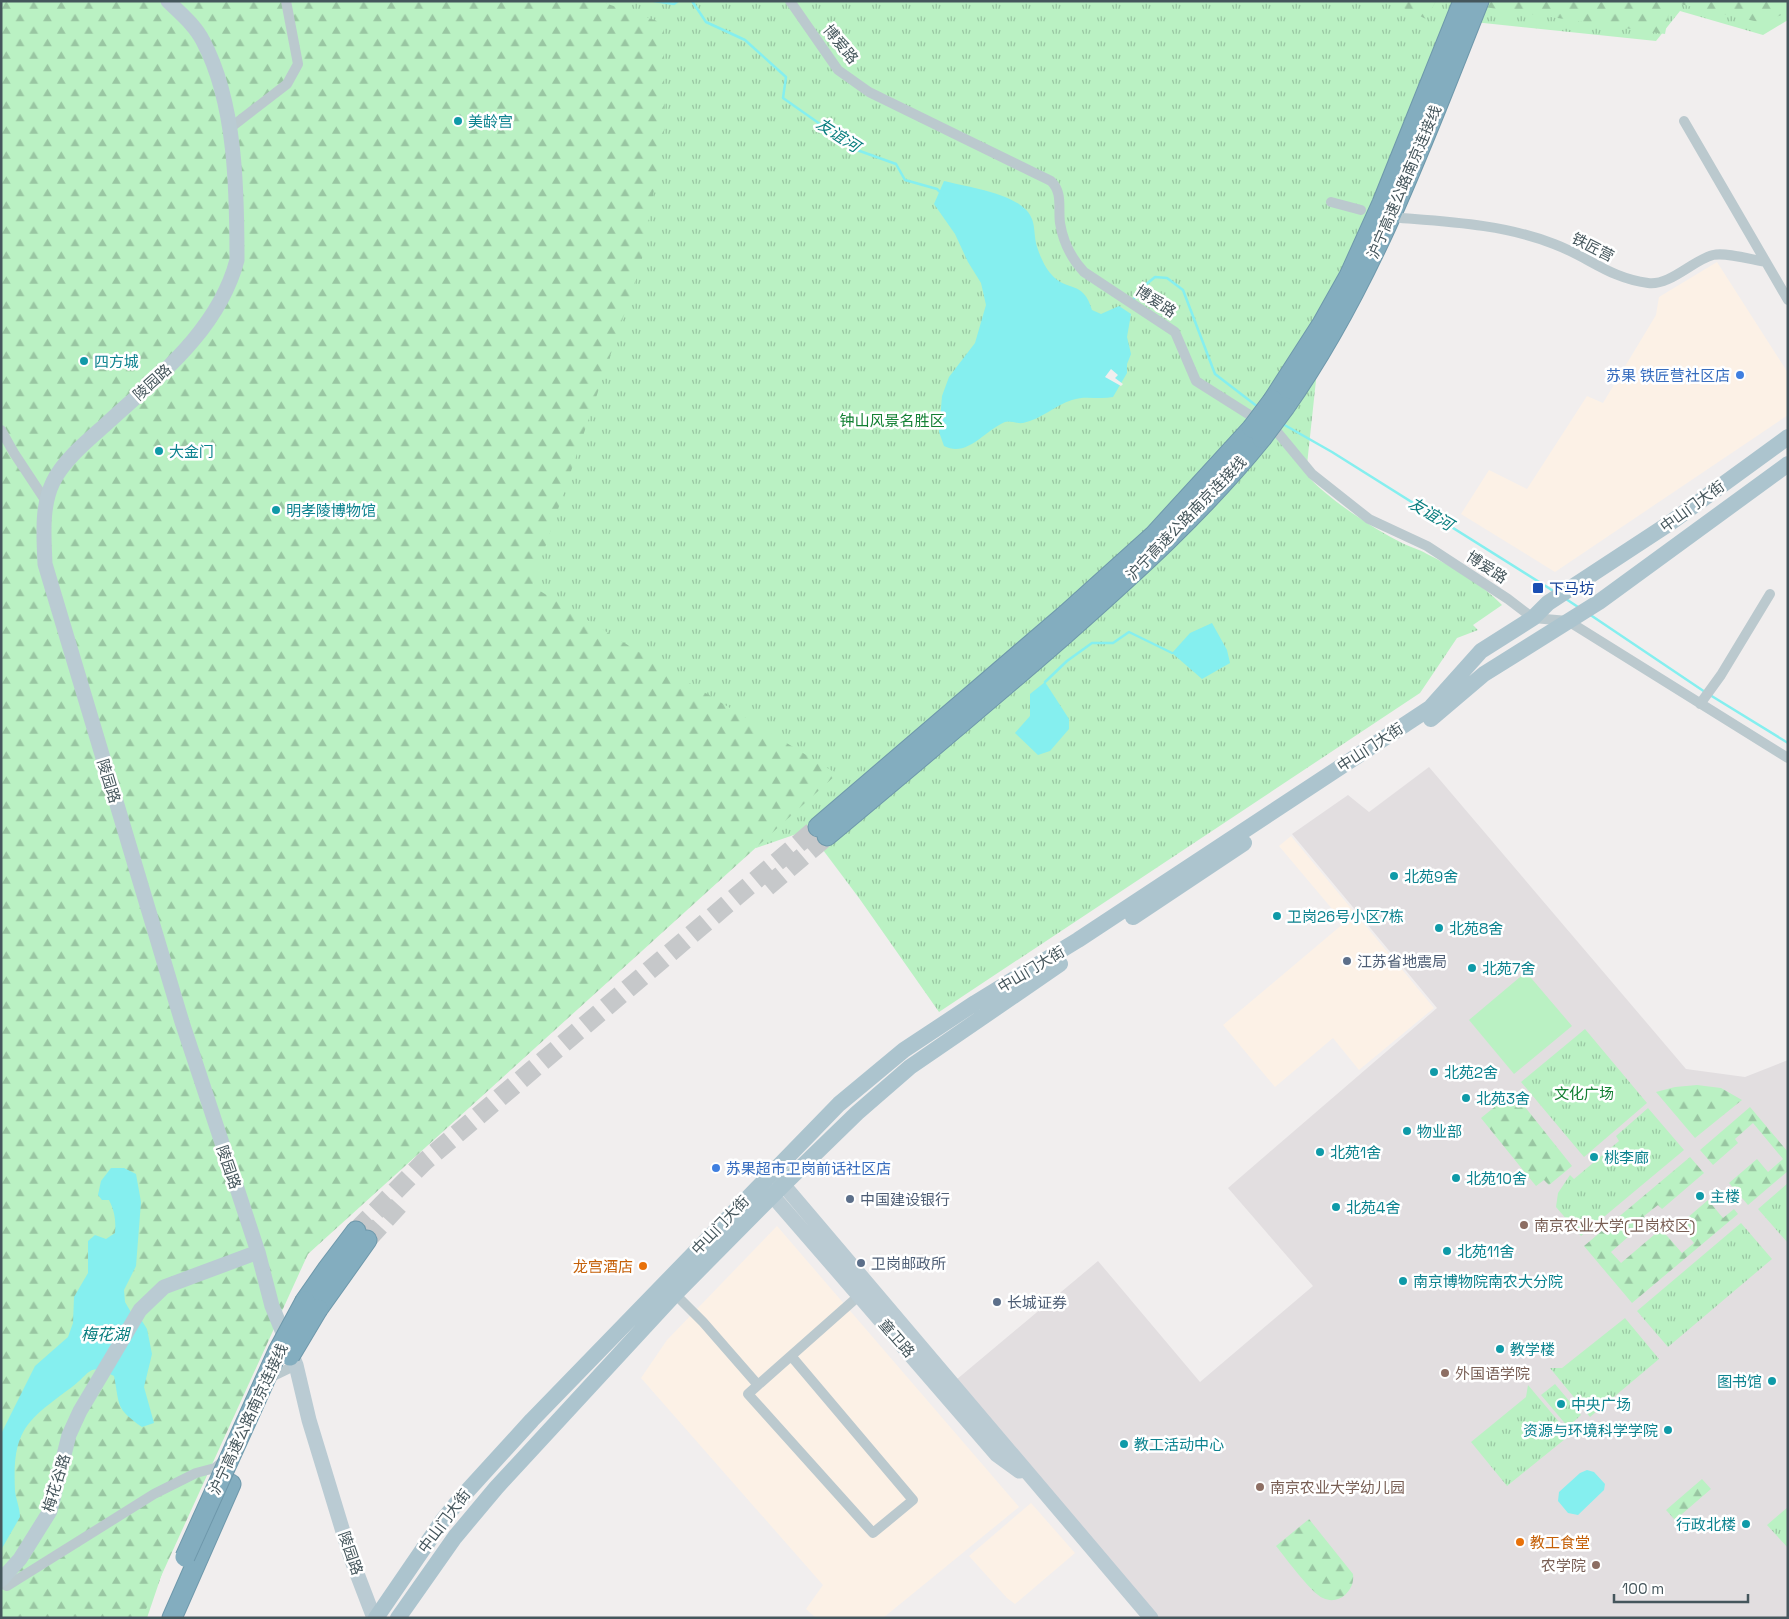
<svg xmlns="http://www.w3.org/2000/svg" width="1789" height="1619" viewBox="0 0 1789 1619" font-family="'Space Grotesk','Noto Sans SC',sans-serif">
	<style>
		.commercial { fill: #fcf1e6 }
		.education { fill: #e2dee0 }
		.grass { fill: url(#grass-tufts) }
		.forest { fill: url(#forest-firs) }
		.pitch { fill: #baf1c3 }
		.water { fill: #85efef }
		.pier { fill: #f1eeee }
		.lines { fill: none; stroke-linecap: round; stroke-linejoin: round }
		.stream { stroke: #85efef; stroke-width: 2.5 }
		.highway-tunnel { stroke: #c6c8ca; stroke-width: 19; stroke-dasharray: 19 9; stroke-linecap: butt }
		.highway-casing { stroke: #6e98ab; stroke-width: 21 }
		.street { stroke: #bbc9ce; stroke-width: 10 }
		.secondary { stroke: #bacbd3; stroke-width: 15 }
		.primary { stroke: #acc4ce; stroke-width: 16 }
		.highway { stroke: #83adbf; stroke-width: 19 }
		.highway-bridge-casing { stroke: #6e98ab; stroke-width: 21; stroke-linecap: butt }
		.highway-bridge { stroke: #83adbf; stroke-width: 19 }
		.culture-dot { fill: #0f9aa8; stroke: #fff; stroke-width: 2 }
		.shop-dot { fill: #3f7fe0; stroke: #fff; stroke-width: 2 }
		.transit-dot { fill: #1a4fb4; stroke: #fff; stroke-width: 2 }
		.service-dot { fill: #5c6f8a; stroke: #fff; stroke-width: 2 }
		.education-dot { fill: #8d6e63; stroke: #fff; stroke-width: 2 }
		.food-dot { fill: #e8710a; stroke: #fff; stroke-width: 2 }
		.labels { text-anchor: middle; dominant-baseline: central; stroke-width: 5; stroke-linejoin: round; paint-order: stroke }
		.street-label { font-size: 15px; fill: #45565c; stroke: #fff }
		.culture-label { font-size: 15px; fill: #0d838f; stroke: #fff; text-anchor: start }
		.shop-label { font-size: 15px; fill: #366cbe; stroke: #fff; text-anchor: end }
		.park-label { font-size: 15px; fill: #138033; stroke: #fff }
		.transit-label { font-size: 15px; fill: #164399; stroke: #fff; text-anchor: start }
		.service-label { font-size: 15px; fill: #4e5e75; stroke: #fff; text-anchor: start }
		.education-label { font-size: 15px; fill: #785e54; stroke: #fff; text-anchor: start }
		.food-label { font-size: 15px; fill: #c56008; stroke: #fff; text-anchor: end }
		.water-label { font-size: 16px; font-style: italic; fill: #097e7f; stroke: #fff }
	</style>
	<defs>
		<pattern id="grass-tufts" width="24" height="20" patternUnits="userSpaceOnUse" patternTransform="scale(1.25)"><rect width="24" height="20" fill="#baf1c3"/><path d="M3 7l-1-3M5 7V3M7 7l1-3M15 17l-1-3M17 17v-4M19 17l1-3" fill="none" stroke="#99c6a2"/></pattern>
		<pattern id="forest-firs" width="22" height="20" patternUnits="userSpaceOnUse" patternTransform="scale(1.25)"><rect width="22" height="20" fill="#baf1c3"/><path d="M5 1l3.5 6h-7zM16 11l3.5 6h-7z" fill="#99c6a2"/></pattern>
	</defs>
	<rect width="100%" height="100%" fill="#f1eeee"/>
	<!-- commercial -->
	<path class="commercial" d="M1717,262L1788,373V415L1555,572L1461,514L1489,470L1527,489L1587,396L1603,403L1656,315L1659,297Z
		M1291,836L1434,1008L1359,1070L1333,1038L1275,1087L1223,1025L1344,923L1279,846Z
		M777,1226L1019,1507L883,1618H816L806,1609L823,1585L641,1378L667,1340Z
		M1031,1503L1075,1553L1015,1604L1007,1598L969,1556Z"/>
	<!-- education -->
	<path class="education" d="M1429,767L1686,1069L1745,1077L1788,1060V1618H1159L956,1380L1098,1261L1200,1382L1313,1286L1228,1188L1437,1008L1292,834L1348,795L1369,812Z"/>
	<!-- grass -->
	<path class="grass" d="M1,1H1788V20L1763,35L1680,11L1656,41L1455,20L1322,324L1306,474C1326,498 1374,529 1402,543C1410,547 1419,549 1427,554C1453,567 1482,584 1502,605L1473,625L1478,630L1457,638L1420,693L939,1012L859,898L808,830L756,848L480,582L196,1473L147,1618H1Z
		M1585,1029L1647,1103L1584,1157L1521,1082Z
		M1648,1108L1684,1150L1581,1236L1556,1207L1558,1193L1570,1175L1574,1179L1619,1141L1616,1136Z
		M1788,1183V1243L1758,1209Z
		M1741,1223L1772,1259L1668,1347L1637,1311Z
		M1625,1318L1659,1359L1590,1417L1550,1368H1562Z
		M1555,1384L1581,1415L1568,1427L1541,1395Z
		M1528,1385L1570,1435L1507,1486L1471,1442L1526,1397Z
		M1788,1507V1548L1767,1525Z"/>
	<!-- forest -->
	<path class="forest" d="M1,1H599L663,23L665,126L641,265L532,586L837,774L308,1254L142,1618H1Z
		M1389,1H1436L1426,19Z
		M1444,1H1788V12L1763,23L1671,2L1665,34Z
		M1697,1085L1721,1088L1742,1100L1695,1138L1656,1092L1675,1087Z
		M1513,1092L1572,1166L1549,1185L1544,1180L1536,1186L1481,1118Z
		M1750,1107L1788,1152V1171L1748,1205L1729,1183L1757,1159L1768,1172L1783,1159L1753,1123L1735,1139L1738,1143L1713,1165L1700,1150Z
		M1690,1157L1704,1173L1662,1209L1658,1205L1644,1216L1647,1220L1611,1252L1621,1263L1661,1229L1682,1253L1694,1243L1679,1225L1708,1200L1723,1218L1734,1209L1738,1214L1632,1303L1584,1246Z
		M1702,1479L1711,1489L1675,1520L1666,1510Z
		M1309,1519L1353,1574C1354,1583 1351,1589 1345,1595C1339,1600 1331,1602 1323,1598C1312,1594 1285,1557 1276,1546Z"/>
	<!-- pitch -->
	<path class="pitch" d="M1526,972L1572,1026L1514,1074L1469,1020Z"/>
	<!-- water -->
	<path class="water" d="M944,181C967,187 1021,194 1031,217C1035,224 1034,235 1036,243C1038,252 1045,268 1051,274C1067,293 1083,279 1092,310L1101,314L1119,306L1131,314L1127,337L1131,354L1127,364V373L1113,397C1099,400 1085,395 1072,400C1055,405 1042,419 1023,423C1017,424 1010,420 1005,422C984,431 967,458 944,446L939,432L942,396L949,377L975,343L986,305L981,283L968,262L955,234L934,204Z
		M1212,623L1227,650L1230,663L1202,679L1172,653L1190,633Z
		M1045,682L1069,719V729L1050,751L1038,755L1015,733L1030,716V694Z
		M111,1168H124L136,1174L141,1202L136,1266L124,1290L125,1302L132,1314L142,1321L147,1329L152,1354L144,1387L154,1423L142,1427C115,1408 120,1406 114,1376C88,1362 91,1373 72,1387C26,1421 12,1430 15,1491C16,1500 20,1508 20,1517L1,1550V1434L35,1366L68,1337L73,1323L74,1297L88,1273V1241L95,1235L106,1239L115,1233C116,1221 115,1212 109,1200H102L98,1195L101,1181Z
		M1587,1470L1594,1472L1605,1484L1604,1490L1578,1515L1568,1513L1558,1501L1559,1492L1580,1473Z"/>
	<!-- pier -->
	<path class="pier" d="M1111,369L1118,375L1115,378L1123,384L1121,386L1105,377Z"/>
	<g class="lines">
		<!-- stream -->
		<path class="stream" d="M654,1L674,4L678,1
			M692,1L706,22L745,40L786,77L783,98L857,150L896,164L905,180L937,189L943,195
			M1133,301L1138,291L1155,277L1167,278L1183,290L1215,374L1258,407
			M1281,423L1332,452L1555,592
			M1566,599L1578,607
			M1589,614L1705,692
			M1045,682L1067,661L1092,643H1113L1129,632L1172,653
			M1710,695L1788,743"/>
		<!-- highway-tunnel -->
		<path class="highway-tunnel" d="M767,887L827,836
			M356,1231L424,1162L818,827
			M367,1240L400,1204"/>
		<defs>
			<path id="highway" d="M1273,400L1322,324L1349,276L1382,203L1463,1
				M1285,407C1372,283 1423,141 1479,1
				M818,827L1064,616L1154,535L1252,428
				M827,836C906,770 986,703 1064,635C1134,573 1203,511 1262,438
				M305,1301L328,1268L356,1231
				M318,1309L367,1240
				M172,1618L231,1484"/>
		</defs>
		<!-- highway casing -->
		<use href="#highway" class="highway-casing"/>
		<!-- street -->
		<path class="street" d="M790,1L838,70L869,92L1051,181C1063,193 1058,207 1060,223C1063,242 1071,258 1084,272L1175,332L1196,381L1278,433L1312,474L1369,519L1427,546L1508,599L1533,618L1568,621L1788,758
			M1684,121L1788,300
			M230,128L287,84L298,64L286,1
			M1331,202L1361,210
			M1401,218C1452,222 1506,225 1554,244C1589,257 1609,278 1648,283C1670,286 1693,260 1713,255C1726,252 1753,260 1766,262
			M1,430L14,453L47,503
			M1700,704L1721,675L1770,594
			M675,1294L703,1322L758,1385L748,1394L873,1533L913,1500L792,1357
			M267,1379L296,1365
			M758,1385L862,1293
			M1,1583L7,1586L154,1494L196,1473L215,1468L225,1460"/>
		<!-- secondary -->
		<path class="secondary" d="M168,1C180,13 195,25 203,41C236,103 237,191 237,260C218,332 156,378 104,426C87,441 63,461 53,482C41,507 44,537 45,564L182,1022L258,1252L272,1306L296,1365L309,1420L351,1558L374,1618
			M776,1176L1151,1618
			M764,1186L997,1455L1019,1471
			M1,1580L20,1559L50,1511L69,1435L80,1411L140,1310L164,1287L258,1252"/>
		<!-- primary -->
		<path class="primary" d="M1431,719L1484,674L1599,602L1788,464
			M1133,917L1244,843
			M376,1618L443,1520L460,1499L532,1420L839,1104L904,1050L975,1003L1078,940L1430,708L1481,651L1533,618L1548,603L1670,523L1788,437
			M398,1618L455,1537L496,1488L675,1294L784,1184L857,1113L910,1067L1060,964"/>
		<!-- highway -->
		<use href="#highway" class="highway"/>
		<defs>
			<path id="highway-bridge" d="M1252,428L1273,400
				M1262,438L1285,407
				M290,1356L318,1309
				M185,1557L278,1351L305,1301"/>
		</defs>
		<!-- highway-bridge casing -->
		<use href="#highway-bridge" class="highway-bridge-casing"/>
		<!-- highway-bridge -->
		<use href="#highway-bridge" class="highway-bridge"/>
	</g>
	<!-- markers -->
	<g class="culture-dot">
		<circle cx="458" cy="121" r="5"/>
		<circle cx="84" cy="361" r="5"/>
		<circle cx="159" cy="451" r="5"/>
		<circle cx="276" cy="510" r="5"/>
		<circle cx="1394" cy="876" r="5"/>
		<circle cx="1277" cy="916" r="5"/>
		<circle cx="1439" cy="928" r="5"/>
		<circle cx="1472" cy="968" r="5"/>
		<circle cx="1434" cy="1072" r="5"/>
		<circle cx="1466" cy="1098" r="5"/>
		<circle cx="1407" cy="1131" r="5"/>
		<circle cx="1320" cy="1152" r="5"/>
		<circle cx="1594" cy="1157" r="5"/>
		<circle cx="1456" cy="1178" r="5"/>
		<circle cx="1700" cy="1196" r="5"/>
		<circle cx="1336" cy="1207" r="5"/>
		<circle cx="1447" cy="1251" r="5"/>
		<circle cx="1403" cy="1281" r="5"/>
		<circle cx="1500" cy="1349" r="5"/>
		<circle cx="1772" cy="1381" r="5"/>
		<circle cx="1561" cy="1404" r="5"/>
		<circle cx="1668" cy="1430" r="5"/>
		<circle cx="1124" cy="1444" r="5"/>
		<circle cx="1746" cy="1524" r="5"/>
	</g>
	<g class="shop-dot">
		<circle cx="1740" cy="375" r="5"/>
		<circle cx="716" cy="1168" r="5"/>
	</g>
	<rect class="transit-dot" x="1532" y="582" width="12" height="12" rx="2.5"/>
	<g class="service-dot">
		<circle cx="1347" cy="961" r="5"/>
		<circle cx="850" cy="1199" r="5"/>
		<circle cx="861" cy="1263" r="5"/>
		<circle cx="997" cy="1302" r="5"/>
	</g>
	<g class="education-dot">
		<circle cx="1524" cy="1225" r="5"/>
		<circle cx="1445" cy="1373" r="5"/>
		<circle cx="1260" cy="1487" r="5"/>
		<circle cx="1596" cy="1565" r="5"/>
	</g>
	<g class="food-dot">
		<circle cx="643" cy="1266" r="5"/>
		<circle cx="1520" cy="1542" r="5"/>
	</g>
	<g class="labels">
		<!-- street labels -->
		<g class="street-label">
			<text transform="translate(841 44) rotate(51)">博爱路</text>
			<text transform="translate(1404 182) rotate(-67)">沪宁高速公路南京连接线</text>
			<text transform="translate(1593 247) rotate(27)">铁匠营</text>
			<text transform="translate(1156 301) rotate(33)">博爱路</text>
			<text transform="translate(152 382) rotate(-42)">陵园路</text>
			<text transform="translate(1692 506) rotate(-36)">中山门大街</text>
			<text transform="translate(1186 518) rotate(-46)">沪宁高速公路南京连接线</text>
			<text transform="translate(1487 567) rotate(33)">博爱路</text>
			<text transform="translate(1370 747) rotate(-33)">中山门大街</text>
			<text transform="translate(109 781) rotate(73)">陵园路</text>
			<text transform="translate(1031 969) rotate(-31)">中山门大街</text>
			<text transform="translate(229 1167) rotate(71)">陵园路</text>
			<text transform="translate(720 1225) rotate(-46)">中山门大街</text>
			<text transform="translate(897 1338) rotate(49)">童卫路</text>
			<text transform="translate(248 1419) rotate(-65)">沪宁高速公路南京连接线</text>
			<text transform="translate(56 1483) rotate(-73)">梅花谷路</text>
			<text transform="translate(444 1521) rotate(-53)">中山门大街</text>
			<text transform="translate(351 1553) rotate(71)">陵园路</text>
		</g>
		<!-- culture labels -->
		<g class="culture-label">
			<text x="468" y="121">美龄宫</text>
			<text x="94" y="361">四方城</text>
			<text x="169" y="451">大金门</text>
			<text x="286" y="510">明孝陵博物馆</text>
			<text x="1404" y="876">北苑9舍</text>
			<text x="1287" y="916">卫岗26号小区7栋</text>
			<text x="1449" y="928">北苑8舍</text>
			<text x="1482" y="968">北苑7舍</text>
			<text x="1444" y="1072">北苑2舍</text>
			<text x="1476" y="1098">北苑3舍</text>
			<text x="1417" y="1131">物业部</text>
			<text x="1330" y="1152">北苑1舍</text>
			<text x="1604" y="1157">桃李廊</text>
			<text x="1466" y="1178">北苑10舍</text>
			<text x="1710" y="1196">主楼</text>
			<text x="1346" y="1207">北苑4舍</text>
			<text x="1457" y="1251">北苑11舍</text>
			<text x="1413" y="1281">南京博物院南农大分院</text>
			<text x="1510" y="1349">教学楼</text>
			<text x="1762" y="1381" text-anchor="end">图书馆</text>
			<text x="1571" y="1404">中央广场</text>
			<text x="1658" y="1430" text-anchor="end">资源与环境科学学院</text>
			<text x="1134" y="1444">教工活动中心</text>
			<text x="1736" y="1524" text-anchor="end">行政北楼</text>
		</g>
		<!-- shop labels -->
		<g class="shop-label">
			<text x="1730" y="375">苏果 铁匠营社区店</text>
			<text x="726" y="1168" text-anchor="start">苏果超市卫岗前话社区店</text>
		</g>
		<!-- park labels -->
		<g class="park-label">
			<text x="892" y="420">钟山风景名胜区</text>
			<text x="1584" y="1093">文化广场</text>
		</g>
		<!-- transit labels -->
		<g class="transit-label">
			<text x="1549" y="588">下马坊</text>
		</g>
		<!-- service labels -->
		<g class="service-label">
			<text x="1357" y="961">江苏省地震局</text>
			<text x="860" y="1199">中国建设银行</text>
			<text x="871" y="1263">卫岗邮政所</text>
			<text x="1007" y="1302">长城证券</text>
		</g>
		<!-- education labels -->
		<g class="education-label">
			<text x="1534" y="1225">南京农业大学(卫岗校区)</text>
			<text x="1455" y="1373">外国语学院</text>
			<text x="1270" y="1487">南京农业大学幼儿园</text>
			<text x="1586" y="1565" text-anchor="end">农学院</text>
		</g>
		<!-- food labels -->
		<g class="food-label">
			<text x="633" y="1266">龙宫酒店</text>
			<text x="1530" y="1542" text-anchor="start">教工食堂</text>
		</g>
		<!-- water labels -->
		<g class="water-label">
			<text transform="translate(838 135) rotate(33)">友谊河</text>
			<text transform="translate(1431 514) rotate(31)">友谊河</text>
			<text x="105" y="1334">梅花湖</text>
		</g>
	</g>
	<!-- border -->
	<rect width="1789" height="1619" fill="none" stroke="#45565c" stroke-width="5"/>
	<!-- scale -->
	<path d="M1614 1594v8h134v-8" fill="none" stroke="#45565c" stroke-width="2.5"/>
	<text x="1622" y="1594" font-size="15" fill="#45565c" stroke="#ffffff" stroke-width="4" paint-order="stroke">100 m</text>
</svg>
